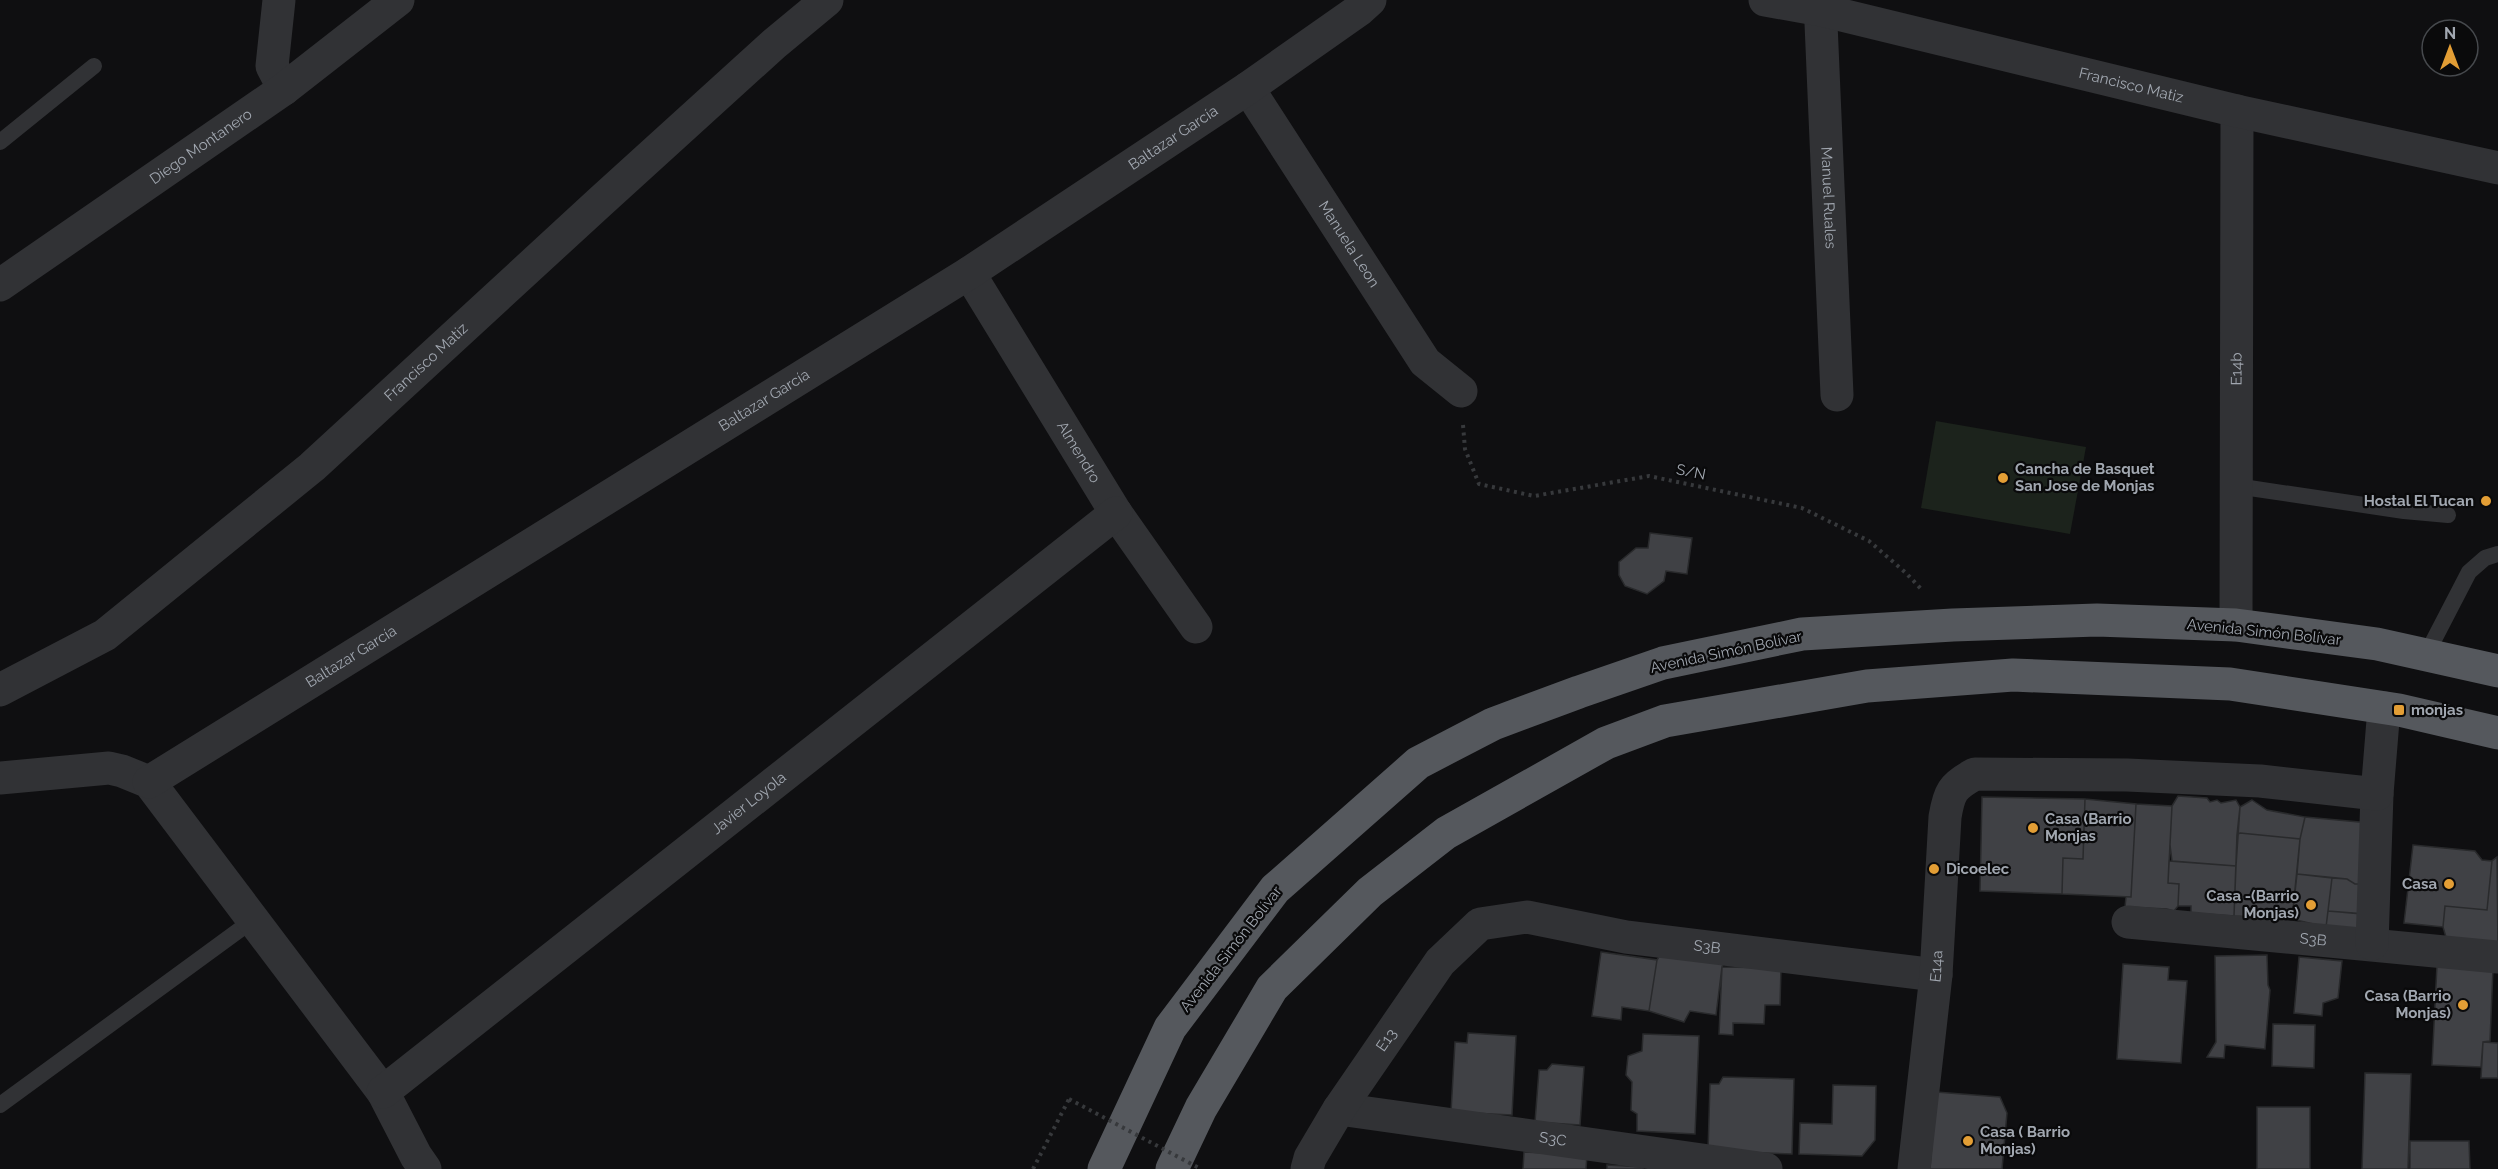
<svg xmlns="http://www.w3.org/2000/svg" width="2498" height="1169" viewBox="0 0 2498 1169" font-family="Raleway,sans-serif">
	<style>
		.green { fill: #1c231c }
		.building { fill: #404145; stroke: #292a2c; stroke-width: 1.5 }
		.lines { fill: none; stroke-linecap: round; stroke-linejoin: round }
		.path { stroke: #37393c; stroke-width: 4; stroke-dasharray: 3 4.5; stroke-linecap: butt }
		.service { stroke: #313235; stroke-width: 16 }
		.minor { stroke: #313235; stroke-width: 33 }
		.tertiary { stroke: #313235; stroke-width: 33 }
		.trunk { stroke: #55585d; stroke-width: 33 }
		.path-bridge { stroke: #37393c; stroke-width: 4; stroke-dasharray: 3 4.5; stroke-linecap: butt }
		.poi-dot { fill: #e39e35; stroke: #0a0a0b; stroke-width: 2 }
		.labels { text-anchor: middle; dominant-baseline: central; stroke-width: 4.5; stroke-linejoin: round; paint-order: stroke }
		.street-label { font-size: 15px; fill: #a1a7b0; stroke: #0a0a0b }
		.poi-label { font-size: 15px; font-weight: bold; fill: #a1a7b0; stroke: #0a0a0b; text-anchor: start }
	</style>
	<rect width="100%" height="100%" fill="#0f0f11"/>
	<!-- green -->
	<path class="green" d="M1936,421L2086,447L2070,534L1921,508Z"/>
	<!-- building -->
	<path class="building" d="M1650,533L1692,538L1687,574L1666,571L1664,581L1647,594L1625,586L1619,575V562L1636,548H1648Z
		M2178,796L2207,798L2210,802L2217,800L2221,803L2236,800L2240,807L2236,866L2172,861L2170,845L2172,806Z
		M1982,797L2085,799L2083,859L2063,858L2062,894L1980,891Z
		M2085,799L2136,804L2131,897L2062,894L2063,858L2083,859Z
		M2252,800L2267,810L2305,817L2300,839L2240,833L2237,835L2240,807Z
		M2136,804L2172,806L2168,883L2179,884L2178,906L2174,911L2167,909L2125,907L2126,897H2131Z
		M2305,817L2370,823L2365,884H2355L2347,879L2297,874L2300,839Z
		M2240,833L2300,839L2292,919L2234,916L2237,835Z
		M2413,845L2475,851L2482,860L2492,861L2487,910L2445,906L2443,927L2404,923Z
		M2497,857L2498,951L2448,944L2443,927L2445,906L2487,910L2492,861Z
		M2169,861L2236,866L2234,916L2191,913V906H2178L2179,884L2168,883Z
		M2297,874L2332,878L2326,927L2292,919Z
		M2332,878L2347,879L2355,884H2365L2366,914L2328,911Z
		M2328,911L2362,914L2359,930L2326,927Z
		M1663,950L1725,959L1722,967L1716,1015L1690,1011L1684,1022L1649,1011L1657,960Z
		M1601,952L1657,960L1649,1011L1622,1007L1621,1020L1592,1016Z
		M2267,955L2268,985L2270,990L2265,1049L2225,1045L2224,1058L2207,1057L2216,1042L2215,956Z
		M2299,957L2342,961L2338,998L2323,1003L2322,1016L2294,1013Z
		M2123,964L2169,967L2168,980L2187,981L2181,1063L2117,1059Z
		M2437,965L2493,968L2490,1041L2483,1042L2481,1067L2432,1065Z
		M1722,967L1781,968L1780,1005H1765L1764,1024L1733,1023V1035L1719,1034Z
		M2273,1024L2315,1025L2314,1068L2272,1066Z
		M1468,1033L1516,1036L1512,1115L1451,1112L1455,1042L1467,1043Z
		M1643,1034L1699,1036L1695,1134L1637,1131V1114L1631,1110L1632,1082L1626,1075L1628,1056L1642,1051Z
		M2483,1042L2498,1043V1078H2481Z
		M1552,1064L1584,1067L1580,1125L1535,1122L1539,1070H1547Z
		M2365,1073L2411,1074L2408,1169H2362Z
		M1723,1077L1794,1079L1792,1154L1708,1151L1710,1084H1719Z
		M1833,1085L1876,1086L1875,1140L1862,1156L1799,1154L1800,1123L1832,1124Z
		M1936,1092L2000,1097L2007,1113L2002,1169H1930Z
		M2257,1107H2310V1169H2257Z
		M2410,1141H2469L2470,1169H2410Z
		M1524,1152L1587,1155L1586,1169H1523Z
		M1607,1165L1643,1167V1169H1607Z"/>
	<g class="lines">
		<!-- path -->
		<path class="path" d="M1463,425L1465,449L1479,484L1534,496L1649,476L1802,508L1869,541L1906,573L1922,590
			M1033,1169L1069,1099"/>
		<!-- service -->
		<path class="service" d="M0,142L94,66
			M2236,486L2404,511L2448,515
			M2426,655L2469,572L2485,558L2498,554
			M0,1105L253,920"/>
		<!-- minor -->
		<g class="minor">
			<path d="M279,0L272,66L284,89"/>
			<path id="s1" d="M1820,0L1837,395"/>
			<path id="s2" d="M1248,88L1425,362L1461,391"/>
			<path id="s3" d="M969,273L1116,513L1196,627"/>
			<path id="s4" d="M0,285L284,89L398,0"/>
			<path id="s5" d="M2236,625L2237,111"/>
			<path d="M0,778L109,768L122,771L149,782L383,1092L416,1156L425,1169"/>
			<path id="s6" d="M149,782L969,273L1248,88L1359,10L1370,0"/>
			<path id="s7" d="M2128,922L2498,957"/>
			<path d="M2372,944L2377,794"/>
			<path id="s8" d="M383,1092L1116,513"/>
			<path id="s9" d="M1339,1109L1766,1169"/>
			<path id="s10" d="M1307,1169L1310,1158L1339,1109L1440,962L1480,924L1527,917L1626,937L1936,975"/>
			<path id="s11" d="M1914,1169L1936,975L1945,817C1949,793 1952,786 1975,774L2127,775L2260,781L2377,794L2384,708"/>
		</g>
		<!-- tertiary -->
		<g class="tertiary">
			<path id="s12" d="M1765,0L1821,10L2237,111L2498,168"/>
			<path id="s13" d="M0,690L105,635L312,467L600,202L774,44L827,0"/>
		</g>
		<!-- trunk -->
		<path class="trunk" d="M1104,1169L1170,1028L1275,889L1418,763L1493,724L1579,692L1663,663L1802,634L1953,625L2097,620L2236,625L2377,644L2498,671
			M1172,1169L1201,1108L1272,988L1370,892L1446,833L1606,743L1665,721L1867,686L2013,675L2230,684L2399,710L2498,733"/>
		<!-- path-bridge -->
		<path class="path-bridge" d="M1069,1099L1201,1169"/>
	</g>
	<!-- markers -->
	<g class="poi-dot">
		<circle cx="2003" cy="478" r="6"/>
		<circle cx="2486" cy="501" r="6"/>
		<rect x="2393" y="704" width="12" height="12" rx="3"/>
		<circle cx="2033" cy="828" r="6"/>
		<circle cx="1934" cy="869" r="6"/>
		<circle cx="2449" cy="884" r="6"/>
		<circle cx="2311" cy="905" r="6"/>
		<circle cx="2463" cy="1005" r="6"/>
		<circle cx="1968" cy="1141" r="6"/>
	</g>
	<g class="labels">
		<!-- street labels -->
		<g class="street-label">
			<text stroke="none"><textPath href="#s12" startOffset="376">Francisco Matiz</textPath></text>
			<text stroke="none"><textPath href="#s6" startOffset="1210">Baltazar García</textPath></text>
			<text stroke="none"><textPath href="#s4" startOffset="244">Diego Montanero</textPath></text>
			<text stroke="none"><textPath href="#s1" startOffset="198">Manuel Ruales</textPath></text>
			<text stroke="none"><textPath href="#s2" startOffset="186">Manuela Leon</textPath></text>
			<text stroke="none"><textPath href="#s13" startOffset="540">Francisco Matiz</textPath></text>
			<text stroke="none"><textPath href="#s5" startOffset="256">E14b</textPath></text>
			<text stroke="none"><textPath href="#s6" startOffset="724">Baltazar García</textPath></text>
			<text stroke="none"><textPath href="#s3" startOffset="210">Almendro</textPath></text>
			<text transform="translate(1691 472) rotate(11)">S/N</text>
			<text transform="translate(2264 632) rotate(6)">Avenida Simón Bolívar</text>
			<text transform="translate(1726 652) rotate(-12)">Avenida Simón Bolívar</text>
			<text stroke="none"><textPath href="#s6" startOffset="238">Baltazar García</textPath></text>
			<text stroke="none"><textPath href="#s8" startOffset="466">Javier Loyola</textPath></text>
			<text stroke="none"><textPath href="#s7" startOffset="186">S3B</textPath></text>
			<text stroke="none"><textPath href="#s10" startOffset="532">S3B</textPath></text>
			<text transform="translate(1231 949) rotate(-52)">Avenida Simón Bolívar</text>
			<text stroke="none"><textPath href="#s11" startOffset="204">E14a</textPath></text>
			<text stroke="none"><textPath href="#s10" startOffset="152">E13</textPath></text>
			<text stroke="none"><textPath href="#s9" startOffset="216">S3C</textPath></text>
		</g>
		<!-- poi labels -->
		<g class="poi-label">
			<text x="2015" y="469">Cancha de Basquet<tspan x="2015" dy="17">San Jose de Monjas</tspan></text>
			<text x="2474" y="501" text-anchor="end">Hostal El Tucan</text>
			<text x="2411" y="710">monjas</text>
			<text x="2045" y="819">Casa (Barrio<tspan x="2045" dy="17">Monjas</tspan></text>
			<text x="1946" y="869">Dicoelec</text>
			<text x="2437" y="884" text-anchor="end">Casa</text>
			<text x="2299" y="896" text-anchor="end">Casa -(Barrio<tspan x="2299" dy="17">Monjas)</tspan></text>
			<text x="2451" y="996" text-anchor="end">Casa (Barrio<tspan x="2451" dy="17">Monjas)</tspan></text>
			<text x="1980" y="1132">Casa ( Barrio<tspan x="1980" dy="17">Monjas)</tspan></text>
		</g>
	</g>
	<!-- north arrow -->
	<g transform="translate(2450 48)"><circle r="28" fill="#0a0a0b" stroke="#46494d" stroke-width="1.5"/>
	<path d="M0-4.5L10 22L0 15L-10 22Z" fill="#e39e35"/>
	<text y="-9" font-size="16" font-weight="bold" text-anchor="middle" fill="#a1a7b0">N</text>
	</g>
</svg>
